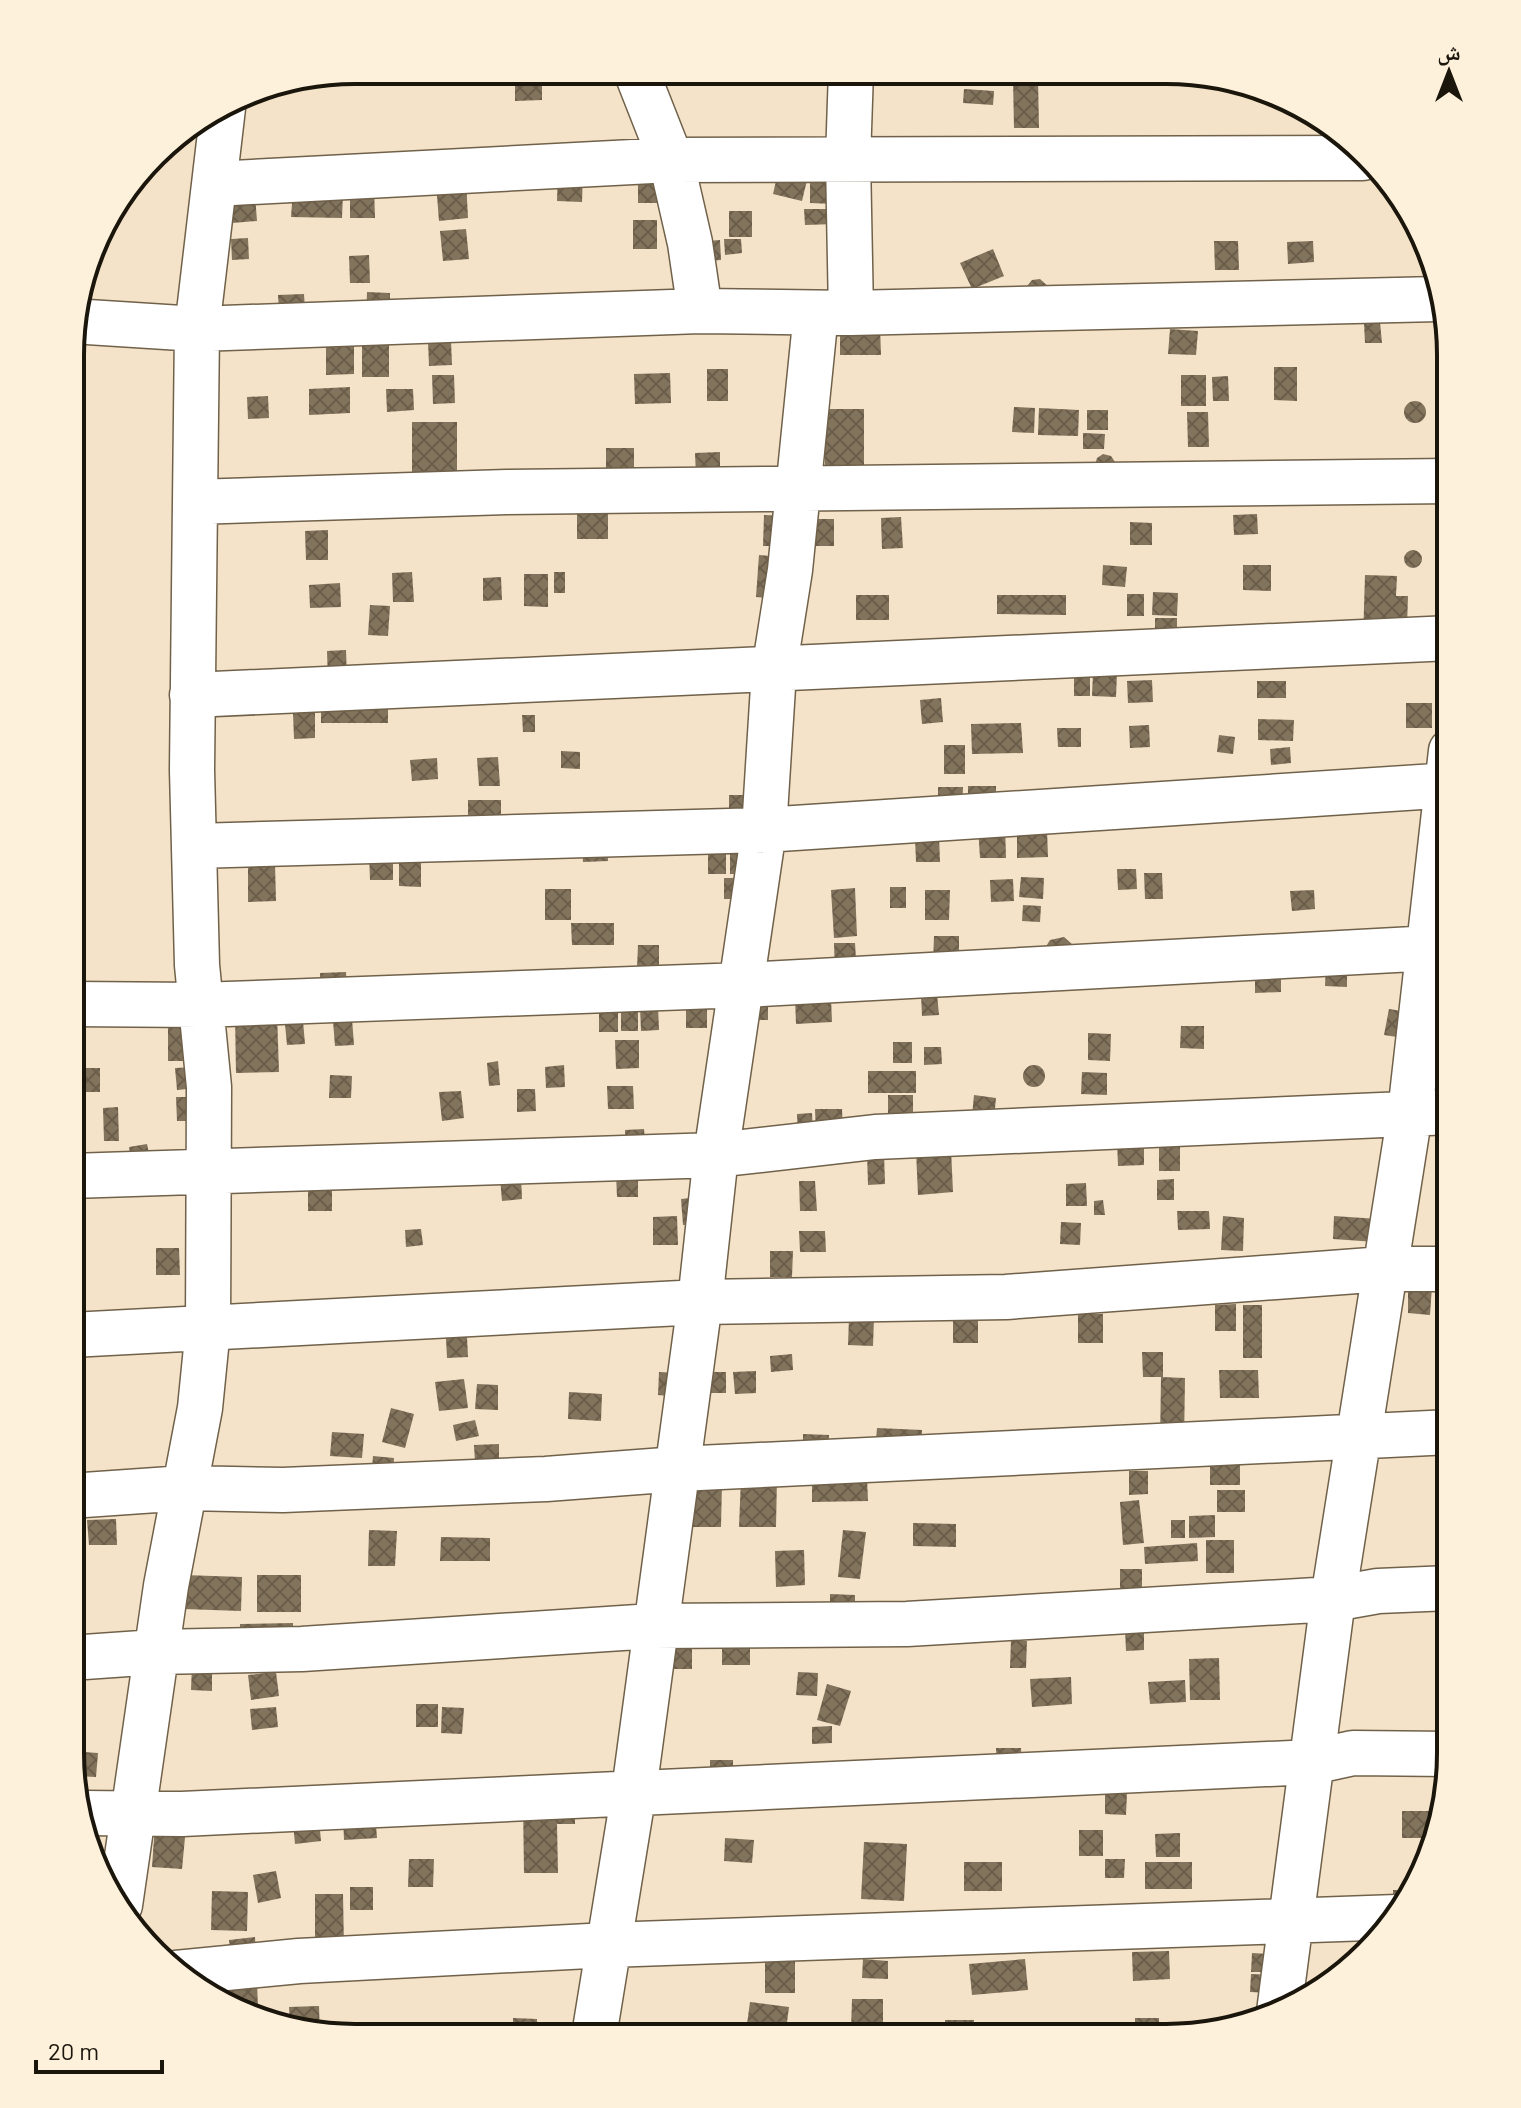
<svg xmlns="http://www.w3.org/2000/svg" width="1521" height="2108" font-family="Barlow,'Noto Naskh Arabic',sans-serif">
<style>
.building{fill:url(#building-cross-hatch)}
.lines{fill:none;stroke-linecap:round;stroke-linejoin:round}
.minor-casing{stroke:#70614a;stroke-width:47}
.minor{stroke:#fff;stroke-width:44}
.rim{fill:none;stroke:#1b160c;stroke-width:4}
</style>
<defs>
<pattern id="building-cross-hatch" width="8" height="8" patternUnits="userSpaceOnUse" patternTransform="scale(2)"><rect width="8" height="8" fill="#82735c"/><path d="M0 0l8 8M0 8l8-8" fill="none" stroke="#6a5d4a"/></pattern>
</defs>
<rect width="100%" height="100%" fill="#f4e3c9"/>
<path class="building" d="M542,78V100L515,101V79Z
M1013,79H1038L1039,128H1014Z
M964,89L994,91L993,105L963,103Z
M779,168L808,176L802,201L773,194Z
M558,170L583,171L582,202L557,201Z
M638,174H663V203H638Z
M810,179L834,180L833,204L810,203Z
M466,180L468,218L439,221L436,183Z
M350,188H374L375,218H350Z
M293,191L343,193L342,218L291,217Z
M255,195L257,221L232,223L230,197Z
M804,209H834L835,224L805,225Z
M729,211H752V237H729Z
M633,220H657V249H633Z
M466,229L469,259L443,261L440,231Z
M248,238L249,259L232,260L231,239Z
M724,239H741L742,253L725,255Z
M720,240L721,260L696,262L695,242Z
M1214,241H1238L1239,270H1215Z
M1313,241L1314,262L1288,264L1287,242Z
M993,249L1004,276L972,289L960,263Z
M369,255L370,283H350L349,256Z
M1040,279L1050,288L1024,290L1032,280Z
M367,292L390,293V319L366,318Z
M304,294L305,310L279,311L278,295Z
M1380,322L1382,343H1365L1364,323Z
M840,327H880L881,355H840Z
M1170,329L1198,331L1196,355L1168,354Z
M354,338V374L326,375V339Z
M362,340H389V377H362Z
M428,341H451L452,365L429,366Z
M1274,367H1297V401L1274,400Z
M707,369H728V401H707Z
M670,373L671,403L635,404L634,374Z
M432,375H454L455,403L433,404Z
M1181,375H1206V406H1181Z
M1228,376L1229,401H1213L1212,377Z
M350,387V413L309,415V389Z
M386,389H413L414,410L387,412Z
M268,396L269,418L248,419L247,397Z
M1404 412a11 11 0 1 1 22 0a11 11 0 1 1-22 0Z
M1014,407L1035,408L1034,433L1012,432Z
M1039,408L1079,410L1078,436L1038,435Z
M825,409H864V467H825Z
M1087,410H1108V430H1087Z
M1187,412H1208L1209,447H1188Z
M412,422H457V472H412Z
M1445,423H1451V443L1445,442Z
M1083,433L1105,434L1104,449H1083Z
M606,448H634V475H606Z
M720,452V476H696L695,453Z
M1103,454L1111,456L1117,465L1094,468L1097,458Z
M577,513H608V539H577Z
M1257,514L1258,534L1234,535L1233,515Z
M764,515L786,516V546H763Z
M901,517L903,548L882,549L881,518Z
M811,519H834V546H811Z
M1130,522L1152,523V545H1130Z
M328,530V560H306L305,531Z
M1436,547H1451V569H1436Z
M1404 559a9 9 0 1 1 18 0a9 9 0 1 1-18 0Z
M759,555L783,557L780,599L756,597Z
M1103,565L1127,567L1125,587L1102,585Z
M1243,565H1271V591L1243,590Z
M412,572L414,602H393L392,573Z
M554,572H565V593H554Z
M524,574H548V607L524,606Z
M1365,575L1397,576L1396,596H1408L1407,627L1363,640Z
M501,577L502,600L483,601V578Z
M340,583L341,607L310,608L309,585Z
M1153,592L1178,593L1177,616L1152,615Z
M1127,594H1144V616H1127Z
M856,595H889V620H856Z
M997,595H1066V615L997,614Z
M370,605L390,606L388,636L368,635Z
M1155,618H1177V648H1155Z
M346,650L347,680L328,681L327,651Z
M1093,672L1117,673L1116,697L1092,696Z
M1074,678H1090V696H1074Z
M1152,680L1153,702L1128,703L1127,681Z
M1257,681H1286V698H1257Z
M321,694H388V723H321Z
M941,698L943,722L922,724L920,700Z
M1406,703H1432V728H1406Z
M315,712V738L294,739L293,713Z
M522,715H535V732H523Z
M1258,719L1294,720L1293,741L1258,740Z
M1021,723L1023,753L972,754L971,724Z
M1149,725L1150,747L1130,748L1129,726Z
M1057,728H1081V747H1058Z
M1219,735L1235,737L1233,754L1217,752Z
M944,745H965V774H944Z
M1290,747L1291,763L1271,765L1270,749Z
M561,751L580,752V769L561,768Z
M498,757L500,786H479L477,758Z
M437,758L438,779L412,781L410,760Z
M968,786H996V805L968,806Z
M938,787H963L962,811H938Z
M729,795H752V821H729Z
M468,800H501V821H468Z
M1005,825L1006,858H980L978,826Z
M1047,830L1048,857L1017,858V832Z
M939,836L940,862H916L915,837Z
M582,844H607L608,861L583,862Z
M730,848H754V874H730Z
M708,852H726V874H708Z
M369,853H393V880H370Z
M399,862H421V887L399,886Z
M275,864L276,901L248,902V865Z
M1117,869H1136L1137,889L1118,890Z
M1144,873H1162L1163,899H1145Z
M1021,877L1044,878L1043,899L1019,897Z
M724,878H752V899H724Z
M1013,879L1014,901L991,902L990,880Z
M890,887H906V908H890Z
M855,888L857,936L834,938L831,890Z
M545,889H571V920H545Z
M925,890H950L949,920H925Z
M1314,890L1315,909L1292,911L1290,891Z
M1023,905L1041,906L1040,922L1022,921Z
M571,923H614V945H572Z
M934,936H959V964H933Z
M1064,937L1074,946L1045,948L1050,940Z
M834,943H855L857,975L835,976Z
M638,945H659V968H637Z
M1326,964H1347V987L1325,986Z
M1281,969V992L1255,993V970Z
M346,972L347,994L321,995L320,973Z
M921,994H937L939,1015L922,1016Z
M795,998H831L832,1022L796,1024Z
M686,1001H707V1028H686Z
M748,1003H768V1020H748Z
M658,1006L659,1030L641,1031L640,1007Z
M621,1008H638V1031H621Z
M1389,1009L1408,1012L1404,1038L1384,1035Z
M599,1010H618V1032H599Z
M277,1013L279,1072L236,1073L235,1015Z
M168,1017H192V1061H168Z
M352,1019L354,1045L335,1046L333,1021Z
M303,1021L305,1044L287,1045L285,1024Z
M1181,1026H1204V1049L1180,1048Z
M1088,1033L1111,1034L1110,1061L1088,1060Z
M615,1040H639V1068L616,1069Z
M893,1042H912V1063H893Z
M924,1047H941L942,1064L924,1065Z
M498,1061L500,1085L489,1086L487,1063Z
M1023 1076a11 11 0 1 1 22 0a11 11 0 1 1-22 0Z
M564,1065L565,1087L546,1088L545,1067Z
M196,1067L198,1088L177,1090L175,1068Z
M76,1068H100V1092H76Z
M868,1071H916V1093H868Z
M1082,1072L1107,1073V1095L1081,1094Z
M330,1075L352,1076L351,1098H329Z
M607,1086H633L634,1109H608Z
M517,1089H535L536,1111L517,1112Z
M461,1091L464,1118L442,1121L439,1092Z
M888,1095H913V1130H888Z
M974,1095L996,1098L994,1118L972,1116Z
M176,1097H196L197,1121H177Z
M118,1107L119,1141H104L103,1108Z
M815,1109H842L843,1134L816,1135Z
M812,1113L813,1135L798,1136L797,1114Z
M644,1129L646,1153H626L625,1130Z
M1144,1140V1165L1118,1166L1117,1141Z
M1159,1141H1180V1171H1159Z
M147,1144L151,1163L132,1167L129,1147Z
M951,1149L953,1192L918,1195L916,1151Z
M867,1153H884L885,1184L868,1185Z
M638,1173V1197H617L616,1174Z
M521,1177L522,1199L502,1201L500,1178Z
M1174,1179V1200H1157V1180Z
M799,1181H815L817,1211H800Z
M1086,1183L1087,1206H1066V1184Z
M308,1187H332V1211H308Z
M702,1197L704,1224L683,1225L681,1199Z
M1103,1200L1105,1215H1094V1201Z
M1177,1211H1209L1210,1229L1178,1230Z
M677,1216L678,1245H653V1217Z
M1223,1216L1244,1218L1243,1251L1221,1250Z
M1334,1216L1378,1219L1376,1242L1333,1239Z
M1061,1222L1081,1223L1080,1245L1060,1244Z
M421,1229L423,1245L406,1247L405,1230Z
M799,1231H825L826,1252H800Z
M156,1248H179L180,1275H156Z
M770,1251H793L792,1277H770Z
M1408,1285L1432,1286L1430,1315L1408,1313Z
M1236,1304V1331H1215V1305Z
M1243,1305H1262V1358H1243Z
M1078,1314H1103V1343H1078Z
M953,1315H978V1343H953Z
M849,1317H874L873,1346L848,1345Z
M467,1337L468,1357L447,1358L446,1338Z
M71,1346H78L80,1376H71Z
M1142,1352H1163V1377H1143Z
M792,1354L793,1370L771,1372L770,1356Z
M1219,1370H1258L1259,1398H1220Z
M756,1371V1393L735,1394L733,1372Z
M659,1372L679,1373L678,1397L658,1395Z
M702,1372H726V1393H701Z
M1161,1377L1185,1378L1184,1444H1160Z
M464,1379L468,1408L439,1411L435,1382Z
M477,1384L498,1385V1410L475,1409Z
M569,1392L602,1394L601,1421L568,1419Z
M391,1408L414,1414L405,1448L382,1442Z
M475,1420L479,1436L456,1441L453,1425Z
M877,1428L922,1430L920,1454L875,1452Z
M332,1432L364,1434L362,1458L330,1456Z
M803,1434L829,1435L828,1453L803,1452Z
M499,1444V1461L475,1462L474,1445Z
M373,1456L394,1458L392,1483L371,1481Z
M1240,1462V1485H1210V1463Z
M1129,1471H1148V1494L1129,1495Z
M741,1478H777L776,1527H739Z
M867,1478L868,1501L812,1502V1479Z
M689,1483H722L721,1527H688Z
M1217,1490H1245V1512H1217Z
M1139,1500L1144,1543L1123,1545L1120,1502Z
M1215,1515V1537L1189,1538V1516Z
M116,1519L117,1545H89L87,1520Z
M70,1520H79V1547H70Z
M1171,1520H1185V1538H1171Z
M913,1523L956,1524V1547L913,1546Z
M369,1530L397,1531L395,1566H368Z
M843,1530L866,1532L860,1579L838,1577Z
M441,1537L490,1538V1561H440Z
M1206,1540H1234V1573H1206Z
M1197,1543L1198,1561L1145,1564L1144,1547Z
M804,1550L805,1585L776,1587L775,1551Z
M1120,1569H1142V1608H1120Z
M184,1575L242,1577L241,1611L184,1609Z
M257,1575H301V1612H257Z
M70,1592L81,1593L79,1620H70Z
M830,1594L855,1595V1619H830Z
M293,1623V1642L240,1643V1624Z
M1125,1629H1144V1650L1126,1651Z
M722,1640H750V1665H722Z
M1011,1640L1027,1641L1026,1668H1010Z
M666,1642H692V1669H666Z
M1219,1658L1220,1700H1190L1189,1659Z
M192,1665H212V1691L191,1690Z
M276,1672L279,1696L251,1700L248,1675Z
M798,1672L818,1673L817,1696L796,1695Z
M1071,1677L1072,1704L1032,1707L1030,1679Z
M1185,1680L1186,1702L1150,1704L1148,1682Z
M827,1684L851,1691L840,1726L817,1720Z
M416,1704H438V1727H416Z
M276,1707L278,1727L252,1730L250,1709Z
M442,1707L464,1708L462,1734L441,1733Z
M832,1726V1743L812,1744V1727Z
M996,1748H1021L1022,1771H997Z
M70,1751L98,1753L96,1777L75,1776Z
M710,1760H733V1784L710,1783Z
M1105,1792L1127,1793L1126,1815L1105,1814Z
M523,1804H575V1824H557L558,1873H524Z
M1402,1811H1436L1428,1838H1402Z
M375,1813L377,1838L344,1840L343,1815Z
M319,1820L321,1841L295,1844L293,1822Z
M155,1824L186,1827L182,1869L152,1867Z
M1079,1830H1103V1856H1079Z
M1180,1833V1857H1156L1155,1834Z
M725,1838L754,1840L752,1863L724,1861Z
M864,1842L907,1844L904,1901L861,1899Z
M409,1859H434L433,1887H408Z
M1105,1859H1125L1124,1878H1105Z
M964,1862H1002V1891H964Z
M1145,1862H1192V1889H1145Z
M276,1871L281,1898L258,1903L253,1875Z
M350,1887H373V1910H350Z
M1393,1890H1410L1403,1912L1393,1914Z
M212,1891L248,1892L247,1931L211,1930Z
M315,1894H343L344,1947L315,1948Z
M255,1937L256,1956L231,1958L229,1940Z
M1169,1951L1170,1979L1133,1981L1132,1952Z
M1252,1953L1269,1954V1972H1251Z
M863,1959L888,1961V1979L862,1978Z
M1025,1959L1028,1990L972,1995L969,1964Z
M765,1961H795V1993H765Z
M1251,1974L1275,1975V1993L1250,1992Z
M257,1981L258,2009L188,1982Z
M852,1999H883V2030H851Z
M750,2002L789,2007L786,2030L747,2024Z
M319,2006L320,2036L290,2024L289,2007Z
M513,2018L537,2019V2036H513Z
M1135,2018H1159V2038H1135Z
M945,2020H974L973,2037H945Z
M784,2033H810V2037H784Z"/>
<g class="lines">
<g class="minor-casing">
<path id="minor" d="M636,71L671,160L690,243L700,311
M214,184L671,160L1363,158
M851,313L848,159L851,71
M72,321L197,329L700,311L851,313L1438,299
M195,502L507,492L1451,481
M192,695L1451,638
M195,846L764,830L1451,785
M71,1004L199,1005L743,985L1451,947
M71,1176L716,1155L875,1137L1451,1112
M71,1335L700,1302L1006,1297L1384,1269H1451
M70,1496L185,1488L283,1490L546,1479L678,1469L1451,1432
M70,1658L156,1652L302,1649L653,1626L907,1624L1333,1599L1378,1591L1450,1588
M84,1813L182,1814L1312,1762L1353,1753L1450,1754
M120,1905L166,1586L200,1408L208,1328L209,1087L197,965L192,770L195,502L197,329L223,108
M176,1973L299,1961L608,1945L1397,1917
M1279,2012L1333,1599L1410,1113L1451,751
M594,2036L634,1791L700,1302L716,1155L764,830L774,671L790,570L816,313"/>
</g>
<use href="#minor" class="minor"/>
</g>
<path d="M0 0H1521V2108H0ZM355 84H1166A271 271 0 0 1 1437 355V1753A271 271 0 0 1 1166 2024H355A271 271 0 0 1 84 1753V355A271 271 0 0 1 355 84Z" fill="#fef1dc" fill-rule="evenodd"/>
<path class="rim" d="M355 84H1166A271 271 0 0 1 1437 355V1753A271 271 0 0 1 1166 2024H355A271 271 0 0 1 84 1753V355A271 271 0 0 1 355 84Z"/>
<g transform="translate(1449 72)" stroke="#fef1dc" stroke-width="6" paint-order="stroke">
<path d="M0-6L14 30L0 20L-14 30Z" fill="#1b160c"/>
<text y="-12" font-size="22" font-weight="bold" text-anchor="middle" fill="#1b160c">ش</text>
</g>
<path d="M36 2060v12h126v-12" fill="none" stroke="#1b160c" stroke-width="4"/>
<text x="48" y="2060" font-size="24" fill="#1b160c" stroke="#fef1dc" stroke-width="6" paint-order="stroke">20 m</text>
</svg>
